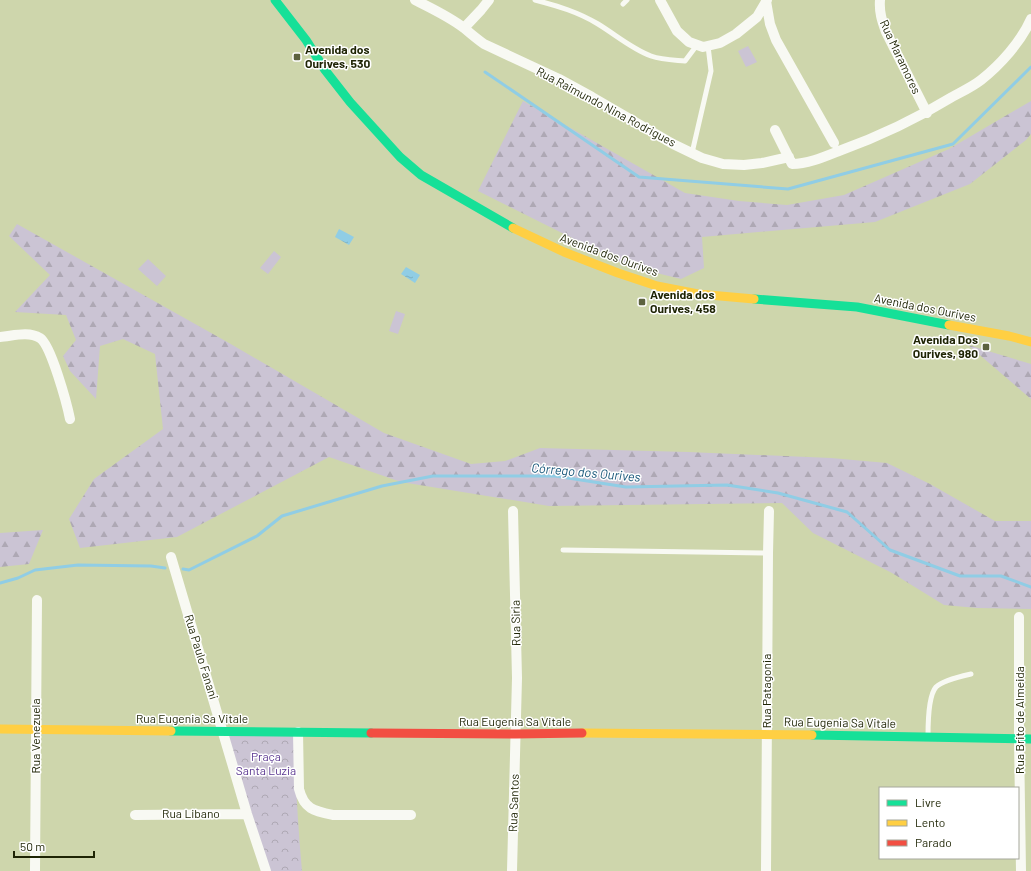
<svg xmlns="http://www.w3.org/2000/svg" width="1031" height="871" font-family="Barlow,sans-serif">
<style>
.grass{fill:#cbc4d4}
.forest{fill:url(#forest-firs)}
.park{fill:url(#park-crowns)}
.water{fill:url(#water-ripples)}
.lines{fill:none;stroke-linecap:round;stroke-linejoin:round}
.stream{stroke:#90cde5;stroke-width:3}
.lane{stroke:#f8f9f3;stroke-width:5}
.street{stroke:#f8f9f3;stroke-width:10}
.fast{stroke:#16e098;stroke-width:9}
.slow{stroke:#ffcf43;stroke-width:9}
.jam{stroke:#f24e42;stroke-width:9}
.poi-dot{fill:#5c623f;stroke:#fff;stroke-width:1.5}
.labels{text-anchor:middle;stroke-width:3;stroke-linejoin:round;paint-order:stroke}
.poi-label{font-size:12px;font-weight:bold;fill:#1e2404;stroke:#fff;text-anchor:start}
.street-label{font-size:12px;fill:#1e2404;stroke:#fff}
.park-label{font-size:12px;fill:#5a3690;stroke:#fff}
.water-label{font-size:13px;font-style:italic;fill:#18577a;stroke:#fff}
</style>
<defs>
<pattern id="forest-firs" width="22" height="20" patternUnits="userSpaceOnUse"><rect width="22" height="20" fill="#cbc4d4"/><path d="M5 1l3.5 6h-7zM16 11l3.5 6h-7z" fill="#aea8b4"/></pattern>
<pattern id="park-crowns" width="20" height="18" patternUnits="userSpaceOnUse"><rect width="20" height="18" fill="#cbc4d4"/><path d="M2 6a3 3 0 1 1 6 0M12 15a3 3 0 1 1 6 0" fill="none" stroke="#aea8b4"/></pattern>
<pattern id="water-ripples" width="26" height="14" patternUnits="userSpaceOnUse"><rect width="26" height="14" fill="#90cde5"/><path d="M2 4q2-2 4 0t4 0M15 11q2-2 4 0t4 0" fill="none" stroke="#7cb0c3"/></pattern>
</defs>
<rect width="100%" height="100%" fill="#ced6ac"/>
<path class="grass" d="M748,46L757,62L746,67L738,51Z
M274,251L281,257L268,274L260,268Z
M148,259L166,276L157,286L138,269Z
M396,311L405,314L398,334L389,331Z"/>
<path class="forest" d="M523,101L685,193L739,201L787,205L844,195L949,149L1031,101V134L1026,140L970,184L875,222L702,237L704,268L681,279L628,266L478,191Z
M17,224L229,343L384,433L471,464L505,461L540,448L688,452L831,458L887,463L930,484L995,521H1031V609L977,608L944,605L892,573L813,533L782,503L549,506L401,482L329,457L177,537L80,548L69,519L94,479L163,429L155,354L123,339L100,346L96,399L70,371L63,356L76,340L66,315L15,312L50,275L9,236Z
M968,345L1031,364V399Z
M43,530L29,564L0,567V533Z"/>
<path class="park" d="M227,735H295C295,781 298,825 302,871H315H269Z"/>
<path class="water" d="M339,229L354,237L349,245L335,237Z
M406,267L420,275L415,283L401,274Z"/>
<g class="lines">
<path class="stream" d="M485,72L639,177L788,189L953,144L1031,67
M183,569L189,570L257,536L282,516L382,486L433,476H555L626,487L727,485L778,493L847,512L890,550L960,576H1001L1031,587
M0,583L18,578L35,570L78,565L151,566L165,568"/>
<path class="lane" d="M535,0C558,6 578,12 598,24C616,35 632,49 651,56C662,60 674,60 685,61L697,45
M623,4L627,0
M692,153L711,71L708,46
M563,550L768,553
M928,736C928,725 928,696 936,687C943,680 962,676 971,674"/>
<path class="street" d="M415,0C431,8 450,17 464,28C471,34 477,39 484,44L559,79L592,97L673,144L702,158L723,164L744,165L762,163L789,157
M660,0L677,31L689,42L703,47L720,43L736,34L757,17L767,0
M880,0C879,12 882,21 886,32L927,113
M766,1L770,24L776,40L834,143
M464,28L481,10L489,0
M775,130L792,164C808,164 824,157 839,151C878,137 916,119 952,97C961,92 972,87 981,80C1000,65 1021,42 1031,19
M0,337C13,336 28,331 40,338C51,345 67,404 70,419
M171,557L247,814L266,871
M1019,617V739L1021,871
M298,732L299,789C304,809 314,811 333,815H411
M135,815L247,814
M35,871L37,600
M512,871L517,678L513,511
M766,871L768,553L769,511"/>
<path class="fast" d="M275,0L306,40L325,70L350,102L400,157L421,175L513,228
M754,299L857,307L949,325
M171,731L371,733
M812,735L1031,739"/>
<path class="slow" d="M513,228L564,252L618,273L657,286L698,294L754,299
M949,325L1009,336L1031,342
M0,729L171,731
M582,733L812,735"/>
<path class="jam" d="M371,733L516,734L582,733"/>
</g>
<g class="poi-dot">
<rect x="293" y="53" width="8" height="8" rx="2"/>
<rect x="638" y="298" width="8" height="8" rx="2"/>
<rect x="982" y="343" width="8" height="8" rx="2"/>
</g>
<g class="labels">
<g class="poi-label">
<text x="305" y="54">Avenida dos<tspan x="305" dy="14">Ourives, 530</tspan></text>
<text x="650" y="299">Avenida dos<tspan x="650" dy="14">Ourives, 458</tspan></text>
<text x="978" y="344" text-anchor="end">Avenida Dos<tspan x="978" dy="14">Ourives, 980</tspan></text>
</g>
<g class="street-label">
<text transform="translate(900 57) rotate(65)" y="4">Rua Maramores</text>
<text transform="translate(606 107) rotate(28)" y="4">Rua Raimundo Nina Rodrigues</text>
<text transform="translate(609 255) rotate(20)" y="4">Avenida dos Ourives</text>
<text transform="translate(925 308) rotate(11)" y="4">Avenida dos Ourives</text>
<text transform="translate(516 623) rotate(-91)" y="4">Rua Siria</text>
<text transform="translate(201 657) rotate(73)" y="4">Rua Paulo Fanani</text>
<text transform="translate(767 691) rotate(-90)" y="4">Rua Patagonia</text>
<text x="192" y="723">Rua Eugenia Sa Vitale</text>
<text transform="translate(1020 720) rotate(-90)" y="4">Rua Brito de Almeida</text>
<text x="515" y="726">Rua Eugenia Sa Vitale</text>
<text transform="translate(840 723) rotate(1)" y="4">Rua Eugenia Sa Vitale</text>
<text transform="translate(36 736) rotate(-90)" y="4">Rua Venezuela</text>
<text transform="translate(514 803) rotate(-88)" y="4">Rua Santos</text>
<text x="191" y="818">Rua Libano</text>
</g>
<g class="park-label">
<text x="266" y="761">Praça<tspan x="266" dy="14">Santa Luzia</tspan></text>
</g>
<g class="water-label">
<text transform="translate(586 472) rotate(5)" y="5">Córrego dos Ourives</text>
</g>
</g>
<rect x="879" y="787" width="140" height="72" fill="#ffffff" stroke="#a5a79b"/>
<rect x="887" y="800" width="20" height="6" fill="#16e098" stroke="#a5a79b"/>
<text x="915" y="807" font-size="12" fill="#1e2404">Livre</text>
<rect x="887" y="820" width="20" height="6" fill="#ffcf43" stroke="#a5a79b"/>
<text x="915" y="827" font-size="12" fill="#1e2404">Lento</text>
<rect x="887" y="840" width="20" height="6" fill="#f24e42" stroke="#a5a79b"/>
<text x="915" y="847" font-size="12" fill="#1e2404">Parado</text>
<path d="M14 851v6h80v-6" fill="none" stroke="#1e2404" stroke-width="2"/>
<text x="20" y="851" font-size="12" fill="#1e2404" stroke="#ffffff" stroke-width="3" paint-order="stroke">50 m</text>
</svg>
